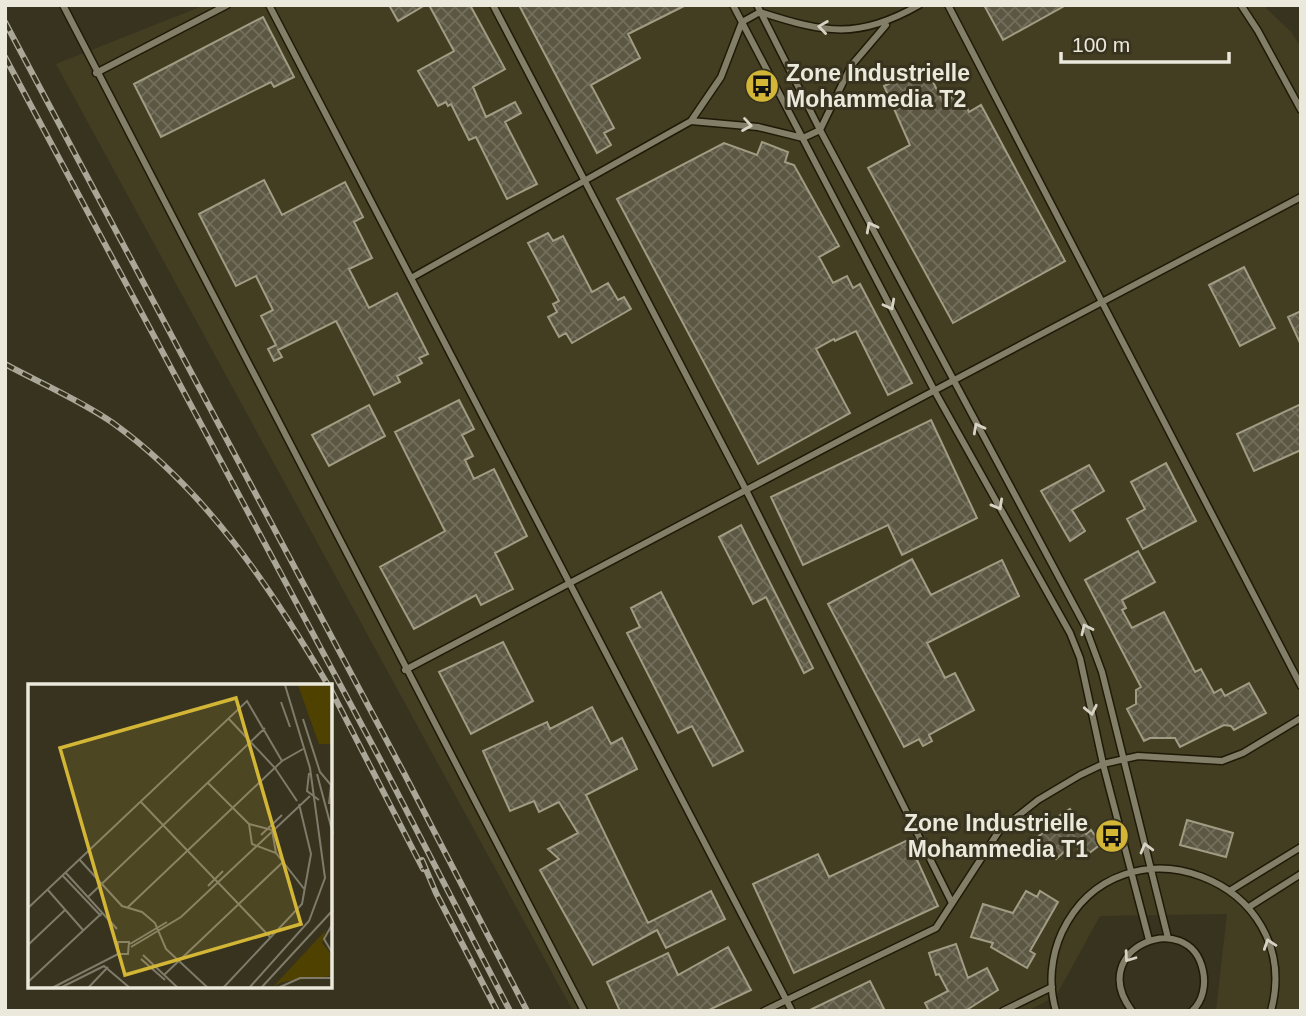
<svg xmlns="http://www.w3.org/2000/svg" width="1306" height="1016" font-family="Arial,sans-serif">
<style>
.built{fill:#433d22}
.building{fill:url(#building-cross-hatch);stroke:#a19c84;stroke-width:2}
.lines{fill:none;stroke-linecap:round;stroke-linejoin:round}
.service-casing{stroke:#1f1a07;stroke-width:9}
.service{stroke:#837e67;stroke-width:6}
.rail-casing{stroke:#aaa798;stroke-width:6}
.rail{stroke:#37331f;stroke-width:3.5;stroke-dasharray:10;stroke-linecap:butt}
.oneway{stroke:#d6d3c5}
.labels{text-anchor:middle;stroke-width:6;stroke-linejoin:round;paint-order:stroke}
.poi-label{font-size:23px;font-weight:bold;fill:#ebe8dc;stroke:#37331f;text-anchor:start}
.inset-road{fill:none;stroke:#7f7b6b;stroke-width:2}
.view{fill:#d3b635;fill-opacity:0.15;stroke:#d3b635;stroke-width:3.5}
.inset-edge{fill:none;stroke:#ebe8dc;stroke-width:3.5}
</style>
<defs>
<pattern id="building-cross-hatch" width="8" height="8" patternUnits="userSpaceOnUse" patternTransform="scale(1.75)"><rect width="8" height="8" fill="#5c5742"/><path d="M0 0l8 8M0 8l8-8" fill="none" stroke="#746f5d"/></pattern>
</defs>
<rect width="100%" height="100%" fill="#37331f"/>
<path class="built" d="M205,5H1263L1292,33L1301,48V1011H1216L1227,914L1100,916L1056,996L1028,1011H573L56,64Z"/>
<path class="building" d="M389,5H425L398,21Z
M429,5H470L505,69L473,87L486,117L515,102L521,113L505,122L537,184L507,199L476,137L469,140L451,104L448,106L446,102L438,106L418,71L454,51Z
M519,5H686L628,34L640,58L591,85L614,128L604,133L611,145L597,153Z
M984,5H1066L1003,40Z
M263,17L294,77L274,87L271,82L161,137L134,84Z
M925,66L943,102L960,93L969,112L981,105L1065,261L953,323L868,168L910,145L884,86Z
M762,142L788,152L785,162L794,165L839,246L819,257L833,283L847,276L853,288L860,284L912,383L888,395L856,331L835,341L834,339L816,349L850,413L758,464L617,199L724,143L757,155Z
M264,180L282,215L345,182L363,217L354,222L372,258L349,269L369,308L397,293L428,354L419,358L422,363L397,376L400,382L374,395L336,321L278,350L282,357L274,361L268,349L276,345L261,316L273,310L256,276L236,286L199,214Z
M548,233L553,241L563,236L592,292L608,283L618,300L624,297L631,309L572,343L566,333L559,337L548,317L557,312L553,304L559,301L528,243Z
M1244,267L1275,328L1240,346L1209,285Z
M1301,311V345L1288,317Z
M459,400L474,429L462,435L473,456L465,460L474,479L494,469L527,536L495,553L513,589L481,605L476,595L414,629L380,567L445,531L395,432Z
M1301,404V450L1254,471L1237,434Z
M369,405L385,436L329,466L312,435Z
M931,420L977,518L902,555L888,525L803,565L771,497Z
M1166,463L1196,521L1143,549L1127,519L1145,509L1131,482Z
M1089,465L1104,491L1072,510L1085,531L1070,541L1041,491Z
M741,525L813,668L804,673L766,597L753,604L719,537Z
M1138,551L1155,582L1122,600L1126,608L1122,610L1132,628L1164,612L1195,672L1201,669L1214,693L1221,689L1225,696L1249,683L1266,713L1234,730L1231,726L1224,725L1180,747L1175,738H1150L1144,741L1127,709L1136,704V690L1141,687L1085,580Z
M912,559L931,595L1002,560L1019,596L927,643L945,678L955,673L974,710L929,735L932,741L923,746L919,739L904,747L828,604Z
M661,592L743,751L713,766L692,726L678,733L627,633L640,627L631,608Z
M503,642L533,701L471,734L439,672Z
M592,707L611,744L622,738L637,769L586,795L648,923L711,891L725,919L666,948L657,930L593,965L540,870L559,859L548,849L578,833L559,802L539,812L534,801L510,811L483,751L547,722L550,729Z
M1070,809L1086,834L1091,830L1101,844L1084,857L1074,843L1056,859L1046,848L1043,851L1033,841L1053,824L1051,821Z
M1187,820L1233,833L1226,857L1180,845Z
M908,840L938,906L794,973L753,884L818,854L829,877Z
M1026,891L1037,897L1040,891L1058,902L1030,951L1035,954L1027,968L991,947L993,943L971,937L983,904L1013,913Z
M956,944L968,978L987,968L998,990L965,1011H929L925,1003L948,991L939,974L936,975L929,953Z
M728,947L751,990L707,1011H620L607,982L668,953L678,975Z
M870,981L885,1011H808Z"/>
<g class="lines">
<g class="service-casing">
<path id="service" d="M63,5L584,1011
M269,5L792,1011
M493,5L746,490L952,903
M733,5L934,390L1070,633L1080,658L1103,764L1149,940
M757,5L820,130L1085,626L1102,672L1168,938
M948,5L1301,686
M1241,5L1258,31L1301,110
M96,73L227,5
M691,121L758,127L803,138L820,130L851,66L886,25
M411,278L691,121L721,77L742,22L760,12C825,33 858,40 919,5
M405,670L1301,197
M1231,890L1301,847
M1249,907L1301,874
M764,1011L936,928L999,831L1038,800L1080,775L1103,764L1138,756L1222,761L1243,753L1301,718
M1003,1011L1052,987
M1056,1011C1048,985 1051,956 1062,932C1121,810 1306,880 1271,1011
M1132,1011C1084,948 1190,906 1203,971C1206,985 1203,1001 1192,1011"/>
</g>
<use href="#service" class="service"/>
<g class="rail-casing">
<path id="rail" d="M5,22L405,775L527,1011
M5,57L382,763L510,1011
M5,364C40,383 80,400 113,423C206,490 271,588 328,685
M331,690L423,869
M422,860L436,893L497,1011"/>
</g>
<use href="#rail" class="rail"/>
</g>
<defs><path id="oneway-chevron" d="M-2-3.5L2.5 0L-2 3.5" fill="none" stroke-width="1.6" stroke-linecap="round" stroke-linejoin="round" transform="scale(1.75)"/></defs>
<g class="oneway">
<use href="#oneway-chevron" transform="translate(823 27) rotate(-172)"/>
<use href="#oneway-chevron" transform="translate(747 125) rotate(9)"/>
<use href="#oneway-chevron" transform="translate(871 227) rotate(-118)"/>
<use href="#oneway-chevron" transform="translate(890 305) rotate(62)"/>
<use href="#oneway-chevron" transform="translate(978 428) rotate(-118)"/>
<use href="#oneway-chevron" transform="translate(998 505) rotate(61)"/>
<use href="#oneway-chevron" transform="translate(1086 629) rotate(-115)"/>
<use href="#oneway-chevron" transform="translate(1091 710) rotate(78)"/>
<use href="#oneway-chevron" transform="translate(1146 848) rotate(-105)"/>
<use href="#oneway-chevron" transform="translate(1269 944) rotate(-109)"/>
<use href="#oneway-chevron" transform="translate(1129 957) rotate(126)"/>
</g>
<defs>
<g id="bus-disc" transform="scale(1.75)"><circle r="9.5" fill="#d3b635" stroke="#37331f"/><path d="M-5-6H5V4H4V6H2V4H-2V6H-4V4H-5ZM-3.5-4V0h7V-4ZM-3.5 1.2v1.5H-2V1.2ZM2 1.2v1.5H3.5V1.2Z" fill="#111"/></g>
</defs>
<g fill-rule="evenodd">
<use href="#bus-disc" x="762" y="86"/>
<use href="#bus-disc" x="1112" y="836"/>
</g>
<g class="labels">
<g class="poi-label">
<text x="786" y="81">Zone Industrielle<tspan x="786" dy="26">Mohammedia T2</tspan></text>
<text x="1088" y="831" text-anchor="end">Zone Industrielle<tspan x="1088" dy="26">Mohammedia T1</tspan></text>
</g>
</g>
<g transform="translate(28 684)">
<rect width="304" height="304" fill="#37331f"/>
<path d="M270,1H304V60H291ZM298,246L294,259L304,271V292L254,298L244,304Z" fill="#4f4200"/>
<path class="inset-road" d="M253,18L262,43M200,34L247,84L269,117M275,35L292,88L303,101L301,120M281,89L279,107L291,116M289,90L305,150M180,99L221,140L244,146L248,169M112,117L243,254M221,140L224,160L248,169L277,206M233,151L254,131M51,175L94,222L114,228L127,239L138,265L180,304M37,188L89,245M34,191L73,232M180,202L195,187M19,205L55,246M60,213L237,44M0,224L219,17L254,77M99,224L254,77L275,65M305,239L296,255L305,270M102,260L139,238M0,261L37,226M103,263L153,233L282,112M115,271L150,304M113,275L137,296M136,291L256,177M0,298L74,229M24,304L90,270H100L101,258H90V270M32,304L76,282L102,304M60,304L80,283M195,304L274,220L283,170L271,120M221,304L281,237L297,194L282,84L257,1M233,304L305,226M250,304L272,294H305"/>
<path class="view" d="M208,14L273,240L97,291L32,64Z"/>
<rect width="304" height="304" class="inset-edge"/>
</g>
<rect width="1306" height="1016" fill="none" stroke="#ebe8dc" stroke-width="14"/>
<path d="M1061 52v10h168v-10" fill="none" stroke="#ebe8dc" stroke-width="3.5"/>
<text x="1072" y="52" font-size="21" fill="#ebe8dc" stroke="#37331f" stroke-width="5" paint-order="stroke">100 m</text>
</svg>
